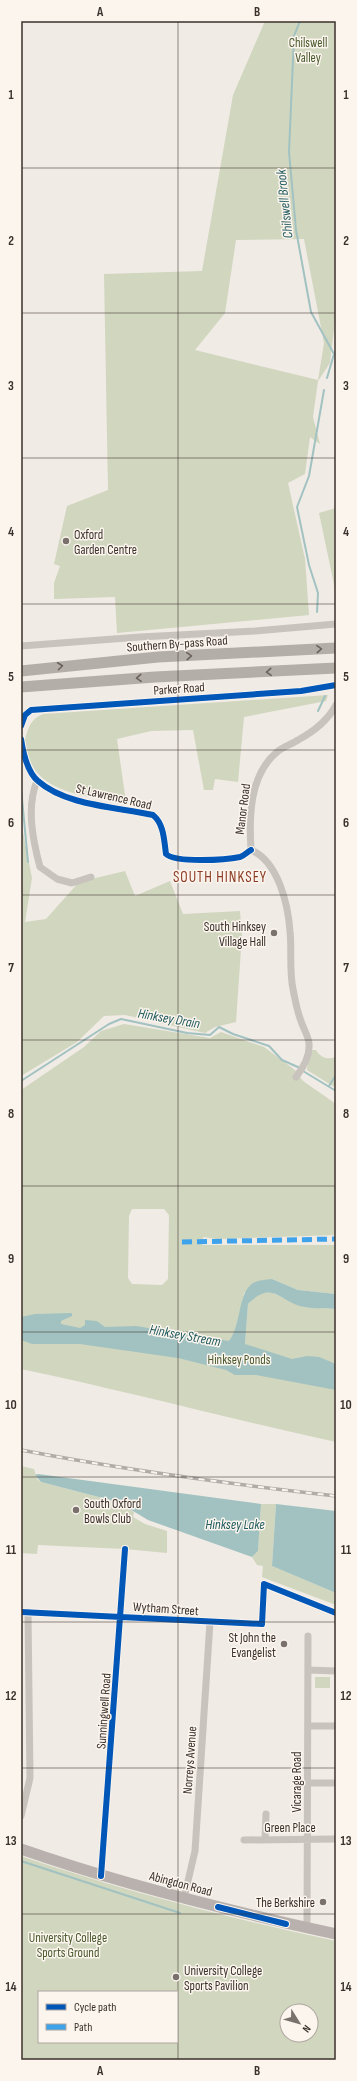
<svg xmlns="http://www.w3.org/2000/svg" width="357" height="2081" font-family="'Sofia Sans Condensed',sans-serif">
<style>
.green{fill:#d1d6bf;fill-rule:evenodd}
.water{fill:#a1c2c1}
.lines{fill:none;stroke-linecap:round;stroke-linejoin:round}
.stream{stroke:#a1c2c1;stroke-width:2}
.minor{stroke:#c9c3be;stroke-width:7}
.primary{stroke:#b8b1ad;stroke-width:11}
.trunk{stroke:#b4aea8;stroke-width:11}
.rail-casing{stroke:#b1aca8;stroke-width:3.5}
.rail{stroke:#fbf5ee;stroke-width:2;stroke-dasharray:6;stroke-linecap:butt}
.quiet{stroke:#3fa3eb;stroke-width:5;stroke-dasharray:10 5;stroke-linecap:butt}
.cycleway-casing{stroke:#fbf5ee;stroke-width:8}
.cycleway{stroke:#0057b8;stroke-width:6}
.oneway{stroke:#6b625d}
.grid{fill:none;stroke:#3b302b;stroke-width:1;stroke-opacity:0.55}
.poi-dot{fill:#7a716c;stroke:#fbf5ee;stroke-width:1.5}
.labels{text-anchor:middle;stroke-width:3;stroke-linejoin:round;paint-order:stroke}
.park-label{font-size:13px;fill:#4a5a2e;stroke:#fbf5ee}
.poi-label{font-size:13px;fill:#3b302b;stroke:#fbf5ee;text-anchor:start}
.street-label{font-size:13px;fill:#3b302b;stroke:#fbf5ee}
.water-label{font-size:14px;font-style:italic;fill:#1f5a5e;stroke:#fbf5ee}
.quarter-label{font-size:15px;letter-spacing:1px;fill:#8c3b22;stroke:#fbf5ee}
.neatline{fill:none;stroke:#3b302b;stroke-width:1.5}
.grid-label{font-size:13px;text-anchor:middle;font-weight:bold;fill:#3b302b}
</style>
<rect width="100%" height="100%" fill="#f0ebe5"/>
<path class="green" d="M265,21H336V312L330,363L318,381L313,417L320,444L310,437L305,474L288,483L305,559L309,615L117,633L115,597L54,599V583L60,566L54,564L67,506L108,490L104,274L202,271L233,95ZM304,239L324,343L318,380L195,350L225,313L236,240Z
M336,508V594L319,513Z
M328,695L326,701L244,717L238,782L215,779L213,790H204L193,730L151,731L117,739L126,802C93,798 38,794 28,755C27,750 25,744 25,740C28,727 31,719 43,714Z
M21,822L32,878L25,922L46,919L79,882L125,871L135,896L170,881L183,914L240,911L242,935L236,1022L215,1027L205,1033L125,1015L104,1016L77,1042L21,1076Z
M124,1024L210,1038L221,1032L264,1047L295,1070L303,1081L336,1104V1235L216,1239L203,1237L202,1245H336V1294L298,1290L272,1279L244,1293L236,1331L230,1341L245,1344L248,1304L259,1293L271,1292L303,1307L336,1309V1442C231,1419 126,1391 21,1369V1090L84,1047L101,1031ZM132,1209H164L169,1215L168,1279L162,1285L132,1284L128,1278L129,1216Z
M309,1050H316C321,1058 327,1060 336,1057V1088L307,1070Z
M21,1466L34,1469L37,1479L41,1482L118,1502L134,1512L133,1517L145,1524L167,1531V1553L125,1549L38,1545L37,1554L21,1553Z
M261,1504H276L272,1566L336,1593V1605L262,1577L263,1566L257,1565L252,1557L258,1551Z
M315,1677H330V1688H315Z
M21,1856C124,1891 229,1918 336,1941V2060H21ZM39,1992H177V2042H39ZM287,2011H311V2035H287Z"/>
<path class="water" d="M272,1279L298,1290L336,1294V1309C326,1308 314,1309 304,1307C279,1302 273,1279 248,1304L245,1344L292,1359L307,1356L319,1357L336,1364V1390L256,1375H235L226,1370L178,1358L80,1344H32L21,1340V1317L35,1314L72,1313V1316L61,1321V1324L80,1328L85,1325V1320L97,1321L105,1327L136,1326L229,1341C242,1324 237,1294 253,1283C258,1280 266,1280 272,1279Z
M38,1474L261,1504L258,1551L252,1557L148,1520L118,1502L41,1482L35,1475Z
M276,1504L336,1511V1593L272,1566Z"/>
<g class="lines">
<path class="stream" d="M300,21L294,36L289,152L296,230L311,312L334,354L327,378
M317,612L318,593L309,565L297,507L309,476L324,390
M318,711L325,696
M21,788L28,862
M303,1071L336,1091
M21,1081L109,1024L121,1019L187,1033L210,1035L219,1027L233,1034L269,1046L282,1060L300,1068
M329,1086L336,1075
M21,1861L180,1913"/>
<path class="minor" d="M21,646L140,637L255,631L336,624
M21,726L25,715L31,710L301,691L336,685
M21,739C23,752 27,772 38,781C66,806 118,807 153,815C164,824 164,840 166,854C175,863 226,860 240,857C244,856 247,852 251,850
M37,781C26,807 33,841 40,867L57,879L72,883L91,877
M251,850C278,861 288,904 290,931C292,950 289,970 293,989C295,999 297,1011 301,1021C303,1028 309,1037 309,1044C310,1055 303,1068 296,1077
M251,850C249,818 249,775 277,752C283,747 292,744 298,740C313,732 328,720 336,705
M21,1612L262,1624
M308,1670L336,1671
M308,1726H336
M307,1783H336
M21,1816L30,1778L28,1612
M265,1839L266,1814
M244,1840L336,1839
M101,1876L125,1549
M184,1898L195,1851L210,1622
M307,1928L308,1636"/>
<path class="primary" d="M21,1849C124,1885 229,1911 336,1934"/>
<path class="trunk" d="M21,671L158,657L336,648
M21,687L155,677L336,668"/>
<g class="rail-casing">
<path id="rail" d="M21,1450C125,1470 230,1484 336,1496"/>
</g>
<use href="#rail" class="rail"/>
<path class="quiet" d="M182,1242L336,1239"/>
<g class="cycleway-casing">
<path id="cycleway" d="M21,726L25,715L31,710L301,691L336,685
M21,739C23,752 27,772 38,781C66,806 118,807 153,815C164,824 164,840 166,854C175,863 226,860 240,857C244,856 247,852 251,850
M21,1612L262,1624L264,1584L336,1613
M101,1876L125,1549
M218,1907L286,1924"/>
</g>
<use href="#cycleway" class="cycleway"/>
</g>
<defs><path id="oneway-chevron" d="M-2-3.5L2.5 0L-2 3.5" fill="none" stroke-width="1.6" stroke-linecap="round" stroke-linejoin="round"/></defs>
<g class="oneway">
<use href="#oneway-chevron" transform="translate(319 649) rotate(-3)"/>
<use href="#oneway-chevron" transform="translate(189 656) rotate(-3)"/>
<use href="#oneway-chevron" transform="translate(60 666) rotate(-7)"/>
<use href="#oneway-chevron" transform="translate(269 672) rotate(177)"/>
<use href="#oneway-chevron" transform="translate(139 678) rotate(177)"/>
</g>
<path class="grid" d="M178,21V2060M21,168H336M21,313H336M21,458H336M21,604H336M21,750H336M21,895H336M21,1040H336M21,1186H336M21,1332H336M21,1477H336M21,1622H336M21,1768H336M21,1914H336"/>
<g class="poi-dot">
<circle cx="66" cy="541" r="4"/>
<circle cx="274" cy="933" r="4"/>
<circle cx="76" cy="1510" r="4"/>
<circle cx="284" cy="1644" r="4"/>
<circle cx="323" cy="1902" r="4"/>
<circle cx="176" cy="1977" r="4"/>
</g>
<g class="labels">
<g class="park-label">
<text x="308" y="47">Chilswell<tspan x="308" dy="15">Valley</tspan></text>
<text x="239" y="1364">Hinksey Ponds</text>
<text x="68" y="1942">University College<tspan x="68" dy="15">Sports Ground</tspan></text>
</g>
<g class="poi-label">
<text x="74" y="539">Oxford<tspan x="74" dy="15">Garden Centre</tspan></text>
<text x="266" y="931" text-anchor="end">South Hinksey<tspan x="266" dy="15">Village Hall</tspan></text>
<text x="84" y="1508">South Oxford<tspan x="84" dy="15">Bowls Club</tspan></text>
<text x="276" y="1642" text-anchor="end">St John the<tspan x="276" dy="15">Evangelist</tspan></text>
<text x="315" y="1907" text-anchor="end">The Berkshire</text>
<text x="184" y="1975">University College<tspan x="184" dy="15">Sports Pavilion</tspan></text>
</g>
<g class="street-label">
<text transform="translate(177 643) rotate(-4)" y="5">Southern By-pass Road</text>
<text transform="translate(179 688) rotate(-4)" y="5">Parker Road</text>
<text transform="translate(114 796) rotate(13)" y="5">St Lawrence Road</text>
<text transform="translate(242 809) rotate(-83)" y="5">Manor Road</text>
<text transform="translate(166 1608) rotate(4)" y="5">Wytham Street</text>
<text transform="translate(103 1711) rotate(-86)" y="5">Sunningwell Road</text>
<text transform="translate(189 1760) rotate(-86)" y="5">Norreys Avenue</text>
<text transform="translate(296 1782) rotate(-90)" y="5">Vicarage Road</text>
<text x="290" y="1832">Green Place</text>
<text transform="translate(181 1883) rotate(15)" y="5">Abingdon Road</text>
</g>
<g class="water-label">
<text transform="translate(284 204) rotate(-96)" y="5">Chilswell Brook</text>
<text transform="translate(169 1018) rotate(10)" y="5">Hinksey Drain</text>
<text transform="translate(185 1335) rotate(10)" y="5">Hinksey Stream</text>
<text x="235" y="1529">Hinksey Lake</text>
</g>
<g class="quarter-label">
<text x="220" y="882">SOUTH HINKSEY</text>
</g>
</g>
<rect width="357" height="2081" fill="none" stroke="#fbf5ee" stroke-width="44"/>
<rect x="38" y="1991" width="140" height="52" fill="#fbf5ee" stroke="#aea6a0"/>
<rect x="46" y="2004" width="20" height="6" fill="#0057b8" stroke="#aea6a0"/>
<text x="74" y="2011" font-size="12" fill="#3b302b">Cycle path</text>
<rect x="46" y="2024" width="20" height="6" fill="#3fa3eb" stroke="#aea6a0"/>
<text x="74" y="2031" font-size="12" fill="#3b302b">Path</text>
<g transform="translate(299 2023) rotate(127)"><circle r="19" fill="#fbf5ee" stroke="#aea6a0"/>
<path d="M0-3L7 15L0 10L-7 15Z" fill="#7a716c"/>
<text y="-6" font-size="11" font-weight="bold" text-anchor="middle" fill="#3b302b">N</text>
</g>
<rect x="22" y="22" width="313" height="2037" class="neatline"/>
<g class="grid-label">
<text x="100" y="16">A</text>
<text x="257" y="16">B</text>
<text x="11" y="99">1</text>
<text x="346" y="99">1</text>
<text x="11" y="245">2</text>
<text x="346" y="245">2</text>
<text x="11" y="390">3</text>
<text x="346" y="390">3</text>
<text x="11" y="536">4</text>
<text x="346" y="536">4</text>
<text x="11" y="681">5</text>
<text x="346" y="681">5</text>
<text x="11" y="827">6</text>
<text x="346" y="827">6</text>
<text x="11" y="972">7</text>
<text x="346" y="972">7</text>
<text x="11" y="1118">8</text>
<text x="346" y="1118">8</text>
<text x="11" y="1263">9</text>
<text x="346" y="1263">9</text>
<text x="11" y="1409">10</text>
<text x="346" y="1409">10</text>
<text x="11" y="1554">11</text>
<text x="346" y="1554">11</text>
<text x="11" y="1700">12</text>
<text x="346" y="1700">12</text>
<text x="11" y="1845">13</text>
<text x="346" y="1845">13</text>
<text x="11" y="1991">14</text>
<text x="346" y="1991">14</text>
<text x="100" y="2075">A</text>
<text x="257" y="2075">B</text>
</g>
</svg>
